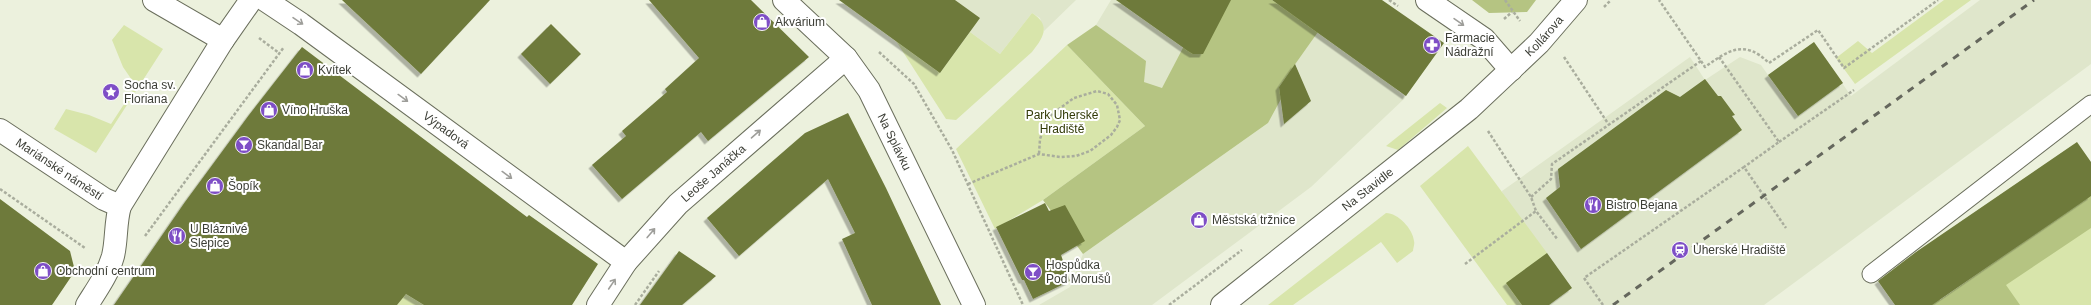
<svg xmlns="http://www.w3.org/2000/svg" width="2091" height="305" font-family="Arial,sans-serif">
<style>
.built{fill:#dfe6cb}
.green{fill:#d8e5ab}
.forest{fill:#b5c482}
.building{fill:#6e7a3b;filter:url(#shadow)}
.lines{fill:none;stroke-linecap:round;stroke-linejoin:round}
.service-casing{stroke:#6a6e5c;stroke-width:19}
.pedestrian-casing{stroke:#6a6e5c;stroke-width:24}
.minor-casing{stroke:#6a6e5c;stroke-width:24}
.path{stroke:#a9ad9d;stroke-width:2.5;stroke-dasharray:3 2;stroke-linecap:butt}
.service{stroke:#fff;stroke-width:17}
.pedestrian{stroke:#fff;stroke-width:22}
.minor{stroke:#fff;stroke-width:22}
.rail{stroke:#65675d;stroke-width:3;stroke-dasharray:7 7;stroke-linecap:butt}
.oneway{stroke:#9e9e9a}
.labels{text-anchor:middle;stroke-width:4;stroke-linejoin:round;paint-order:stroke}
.poi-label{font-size:12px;fill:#3c3e36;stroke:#fff;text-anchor:start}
.street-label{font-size:12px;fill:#3c3e36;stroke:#fff}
.park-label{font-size:12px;fill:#323a07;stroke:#fff}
</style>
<defs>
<filter id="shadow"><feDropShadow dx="-3.5" dy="3.5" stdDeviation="0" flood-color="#0004"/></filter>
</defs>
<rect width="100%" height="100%" fill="#ecf1dd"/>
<path class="built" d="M955,0H1076L1044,31L1040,18L1032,13L1000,54L970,32L979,18Z
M1111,0H1231L1180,98L1144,82L1096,25Z
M1980,0H2091V64L1764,305H1522L1502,191L1690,57L1705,80L1740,57L1761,65L1768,75L1814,42L1851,96Z
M1320,29L1363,56L1405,98L1311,187L1152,305H1039L1070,287L1083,254L1268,123L1279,87Z"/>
<path class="green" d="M1944,0H1971L1855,84L1836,58L1858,41L1872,53Z
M1032,13C1051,25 1044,37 1032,52L956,120L946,119L896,41L940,73L970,32L1000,54Z
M124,25L163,49L96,153L54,129L66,109L89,115L111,124L136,86L123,67L112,40Z
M1067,45L1145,126L1043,200L995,229L956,149Z
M1440,103L1447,108L1398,150L1386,146Z
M1468,146L1547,253L1523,305H1507L1420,186Z
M2091,195V305H1897L1940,300Z
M1386,213C1398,213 1413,229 1414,241C1415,244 1413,248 1413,251L1397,263L1381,242L1293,305H1268Z
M406,294L424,305H397Z"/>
<path class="forest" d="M1208,0H1272L1318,32L1279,87L1281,99L1268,123L1083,254L1043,200L1145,126L1067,45L1096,25L1146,61L1144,82L1162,88Z
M1472,0H1536L1527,12L1489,13Z
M2091,195V228L2006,285L2020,305H1897L1929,284L1940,300Z"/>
<path class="building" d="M342,0H490L421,74Z
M649,0H751L809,57L708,141L701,132L622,199L592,165L626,136L622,131L667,92L665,89L699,58Z
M839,0H955L980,18L940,73Z
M1116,0H1231L1203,54H1193L1188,51Z
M1272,0H1382L1444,43L1406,96Z
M551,24L581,54L550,84L521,54Z
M1814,42L1843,83L1798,116L1768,75Z
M302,47L527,217L529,215L598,264L572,305H424L406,294L397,305H114L185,202L249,115Z
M1295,64L1311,101L1284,124L1279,87Z
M1705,79L1718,96H1721L1735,115L1732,116L1742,130L1581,249L1546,198L1560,187L1558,169L1666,90L1680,97Z
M848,113L886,188L941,305H872L842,239L855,233L828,179L739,256L707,218L805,133Z
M2077,142L2091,162V196L1932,305H1895L1878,281L1916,252Z
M0,199L70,251L75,271L52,305H0Z
M1045,203L1049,211L1065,205L1085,241L1061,255L1070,281L1033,299L1024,280H1022L996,227Z
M679,251L716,276L682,305H640Z
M1547,253L1572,288L1549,305H1522L1506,283Z"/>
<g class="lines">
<g class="service-casing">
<path id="service" d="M1871,274L2091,104"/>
</g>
<g class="pedestrian-casing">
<g id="pedestrian">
<path d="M154,0L223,40"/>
<path id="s1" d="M0,130L104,199L120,206"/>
</g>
</g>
<g class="minor-casing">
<g id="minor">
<path id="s2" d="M265,0L301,24L626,262"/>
<path id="s3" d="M784,0L846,58L869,90L974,305"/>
<path d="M1427,0L1484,39L1511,70"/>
<path d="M87,305C97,289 108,274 113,256C117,240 115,223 120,206L223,40L251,0"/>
<path id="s4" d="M598,305L626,262L678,204L846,58"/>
<path id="s5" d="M1222,305L1469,109L1539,43L1576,0"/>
</g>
</g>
<path class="path" d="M1389,0L1398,6
M1505,0L1520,21
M1604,7L1611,0
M1504,19L1512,12
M259,38L279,53
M879,52L914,84L952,150L1023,305
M1564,57L1609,125
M1719,57L1779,142L1744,167
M1701,61L1705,67C1729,50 1744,39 1769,63L1818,30L1844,68L1938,0
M1488,131L1531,197L1536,211L1558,240
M1779,142L1854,90
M968,184L1039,154L1060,157L1076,156L1090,151L1111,135L1117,127L1120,120L1117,105L1108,94L1097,91L1074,98L1052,114L1046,122L1040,139L1039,154
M0,189L85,248
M1531,197L1551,179L1552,164L1701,61L1659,0
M145,236L284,47
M1465,264L1536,211
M635,305L659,271
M1169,305L1242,250
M1603,305L1584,278L1744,167L1786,228"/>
<use href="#service" class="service"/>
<use href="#pedestrian" class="pedestrian"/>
<use href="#minor" class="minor"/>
<path class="rail" d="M1613,305L2034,0"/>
</g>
<defs><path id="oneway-shaft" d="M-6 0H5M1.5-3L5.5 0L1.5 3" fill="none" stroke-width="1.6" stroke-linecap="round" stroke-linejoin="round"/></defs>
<g class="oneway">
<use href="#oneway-shaft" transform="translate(298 21) rotate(34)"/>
<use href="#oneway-shaft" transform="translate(1459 22) rotate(35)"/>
<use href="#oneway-shaft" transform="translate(403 98) rotate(36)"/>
<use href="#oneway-shaft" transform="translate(756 134) rotate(-41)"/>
<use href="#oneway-shaft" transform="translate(507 175) rotate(36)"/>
<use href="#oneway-shaft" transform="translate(651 233) rotate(-50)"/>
<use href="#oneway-shaft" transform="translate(612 284) rotate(-56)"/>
</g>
<defs>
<g id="shop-disc" transform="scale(0.9)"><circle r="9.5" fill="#7e4ec6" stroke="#fff"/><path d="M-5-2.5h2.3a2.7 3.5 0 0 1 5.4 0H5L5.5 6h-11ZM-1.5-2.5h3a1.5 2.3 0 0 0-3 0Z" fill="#fff"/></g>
<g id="pharmacy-disc" transform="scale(0.9)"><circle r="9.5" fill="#7e4ec6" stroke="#fff"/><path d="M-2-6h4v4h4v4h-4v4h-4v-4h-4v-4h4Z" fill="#fff"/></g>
<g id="sight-disc" transform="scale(0.9)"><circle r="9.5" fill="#7e4ec6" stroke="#fff"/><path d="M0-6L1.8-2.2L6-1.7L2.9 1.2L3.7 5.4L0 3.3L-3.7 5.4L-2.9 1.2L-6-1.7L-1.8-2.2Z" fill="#fff"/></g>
<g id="bar-disc" transform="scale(0.9)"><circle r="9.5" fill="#7e4ec6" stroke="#fff"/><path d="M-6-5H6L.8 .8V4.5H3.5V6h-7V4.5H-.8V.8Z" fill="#fff"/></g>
<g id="restaurant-disc" transform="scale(0.9)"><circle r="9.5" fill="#7e4ec6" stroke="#fff"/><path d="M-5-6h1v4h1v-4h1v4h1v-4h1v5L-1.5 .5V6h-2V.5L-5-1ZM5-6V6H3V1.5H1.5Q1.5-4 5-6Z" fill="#fff"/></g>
<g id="station-disc" transform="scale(0.9)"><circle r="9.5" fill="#7e4ec6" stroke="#fff"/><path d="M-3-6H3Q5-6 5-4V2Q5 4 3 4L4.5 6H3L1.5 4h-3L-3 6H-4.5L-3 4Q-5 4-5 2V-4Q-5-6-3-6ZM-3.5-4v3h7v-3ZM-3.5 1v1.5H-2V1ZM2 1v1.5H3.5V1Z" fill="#fff"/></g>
</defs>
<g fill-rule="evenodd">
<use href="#shop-disc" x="762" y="22"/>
<use href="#pharmacy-disc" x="1432" y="45"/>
<use href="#shop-disc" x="305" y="70"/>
<use href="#sight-disc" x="111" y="92"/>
<use href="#shop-disc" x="269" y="110"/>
<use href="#bar-disc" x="244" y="145"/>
<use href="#shop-disc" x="215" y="186"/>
<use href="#restaurant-disc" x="1593" y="205"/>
<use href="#shop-disc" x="1199" y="220"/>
<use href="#restaurant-disc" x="177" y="236"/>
<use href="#station-disc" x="1680" y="250"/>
<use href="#shop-disc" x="43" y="271"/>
<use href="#bar-disc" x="1033" y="272"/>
</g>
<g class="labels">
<g class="poi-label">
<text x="775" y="26">Akvárium</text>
<text x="1445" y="42">Farmacie<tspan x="1445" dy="14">Nádražní</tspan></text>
<text x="318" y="74">Kvítek</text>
<text x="124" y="89">Socha sv.<tspan x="124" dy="14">Floriana</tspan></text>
<text x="282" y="114">Víno Hruška</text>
<text x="257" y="149">Skandal Bar</text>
<text x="228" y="190">Šopík</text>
<text x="1606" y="209">Bistro Bejana</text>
<text x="1212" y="224">Městská tržnice</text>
<text x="190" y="233">U Bláznivé<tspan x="190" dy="14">Slepice</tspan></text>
<text x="1693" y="254">Uherské Hradiště</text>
<text x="1046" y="269">Hospůdka<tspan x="1046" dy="14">Pod Morušů</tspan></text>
<text x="56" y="275">Obchodní centrum</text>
</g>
<g class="street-label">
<text dy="4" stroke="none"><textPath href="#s5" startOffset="420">Kollárova</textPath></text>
<text dy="4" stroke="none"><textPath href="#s2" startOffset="223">Výpadová</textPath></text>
<text dy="4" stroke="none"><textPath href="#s3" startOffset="182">Na Splávku</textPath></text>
<text dy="4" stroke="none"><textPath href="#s1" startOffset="71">Mariánské náměstí</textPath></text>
<text dy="4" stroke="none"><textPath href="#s4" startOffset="176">Leoše Janáčka</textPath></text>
<text dy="4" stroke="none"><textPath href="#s5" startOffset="186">Na Stavidle</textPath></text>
</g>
<g class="park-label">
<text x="1062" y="119">Park Uherské<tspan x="1062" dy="14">Hradiště</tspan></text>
</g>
</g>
</svg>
